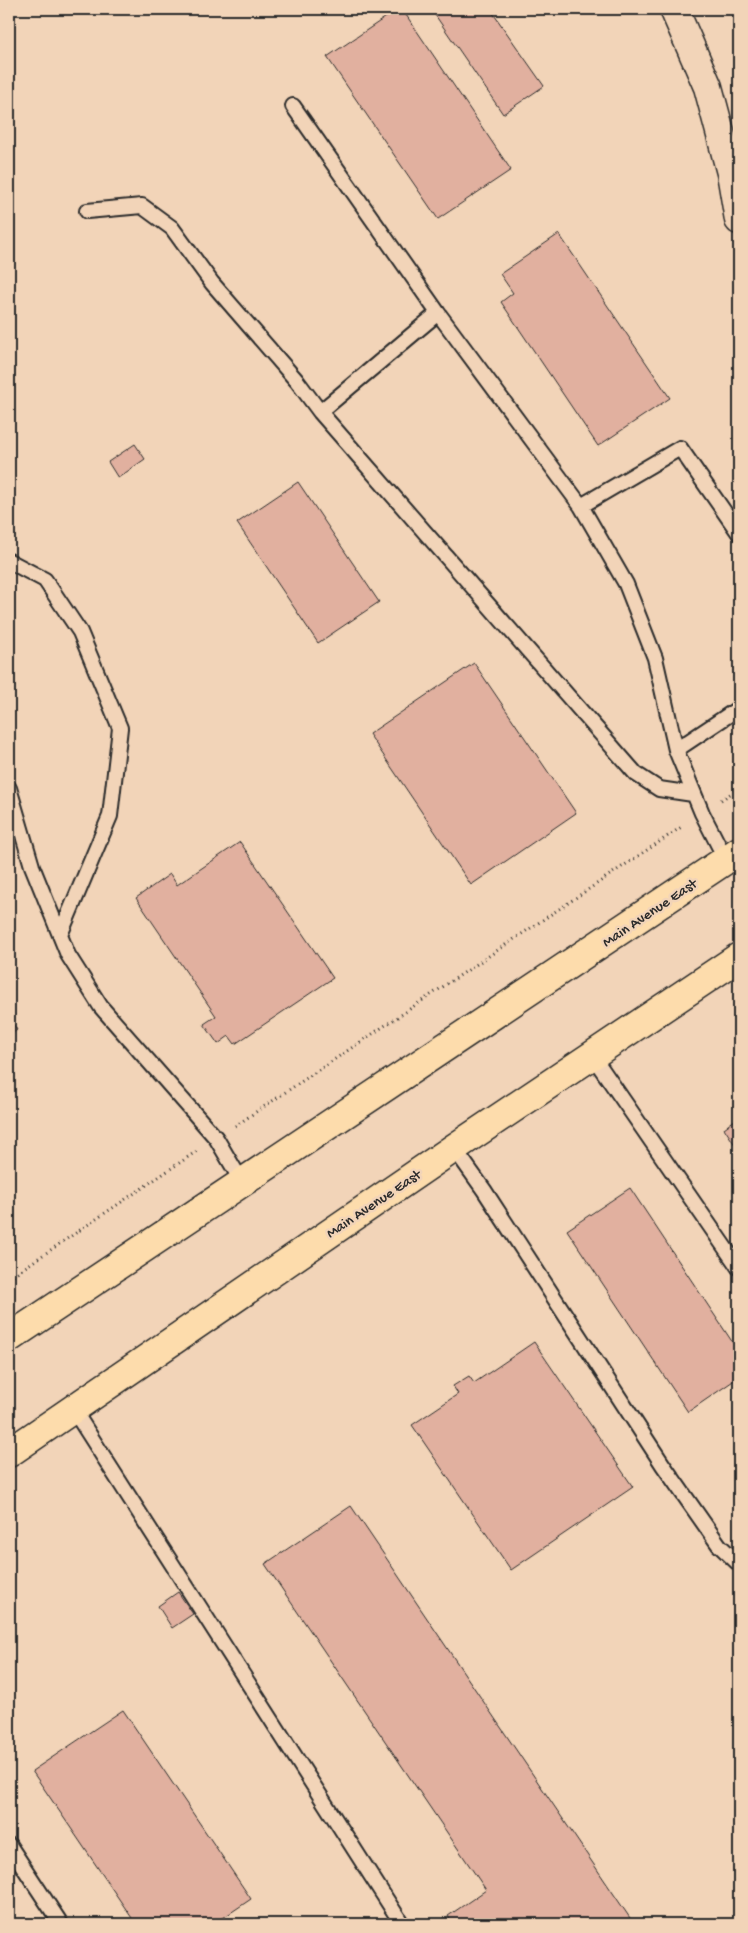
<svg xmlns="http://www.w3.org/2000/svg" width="748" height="1933" font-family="'Gochi Hand',sans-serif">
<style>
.building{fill:#e1b09f;stroke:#2b2b2b}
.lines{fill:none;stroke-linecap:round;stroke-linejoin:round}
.service-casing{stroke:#2b2b2b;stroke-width:18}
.tertiary-casing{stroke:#2b2b2b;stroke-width:31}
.primary-casing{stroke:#2b2b2b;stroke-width:31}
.path{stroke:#2b2b2b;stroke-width:3;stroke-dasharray:1 4;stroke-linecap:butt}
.service{stroke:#f2d4b8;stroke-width:14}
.tertiary{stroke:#f2d4b8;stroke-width:28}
.primary{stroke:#fddcac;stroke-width:28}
.labels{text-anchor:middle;stroke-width:5;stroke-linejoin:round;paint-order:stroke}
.street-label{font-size:15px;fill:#2b2b2b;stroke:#f2d4b8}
</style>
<rect width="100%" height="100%" fill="#f2d4b8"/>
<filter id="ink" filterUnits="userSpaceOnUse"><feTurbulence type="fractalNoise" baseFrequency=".02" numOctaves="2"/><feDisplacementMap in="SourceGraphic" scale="10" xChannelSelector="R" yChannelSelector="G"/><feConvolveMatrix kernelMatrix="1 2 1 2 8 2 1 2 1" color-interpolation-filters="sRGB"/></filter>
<g filter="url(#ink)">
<path class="building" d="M398,9H402L511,170L438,219L327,57Z
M431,9H490L544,86L503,114Z
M559,234L670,398L598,446L501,302L513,293L500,274Z
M135,444L145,459L118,478L108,462Z
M298,482L379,602L318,643L237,523Z
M474,663L576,813L471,885L369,734Z
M240,842L333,978L235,1044L229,1036L218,1044L204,1024L216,1016L136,898L170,874L177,885Z
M9,1017L17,1030L9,1036Z
M739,1117V1151L724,1128Z
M630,1188L739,1352V1377L688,1412L567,1230Z
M534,1342L633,1487L511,1570L412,1425L458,1394L453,1386L469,1376L474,1383Z
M351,1506L634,1924H453L448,1916L486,1890L265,1564Z
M178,1592L193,1614L172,1628L158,1606Z
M123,1710L251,1899L214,1924H136L32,1771Z"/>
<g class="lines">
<g class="service-casing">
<path id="service" d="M293,106L438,313L581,506L626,584L655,658L676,750L702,813L726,860
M87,211L142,206L172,228L212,283L297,381L320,412
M438,313L320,412L636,774L659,789L693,794
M581,506L680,448L739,533
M9,561L45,580L80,632L120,728L110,816L60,935
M676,750L739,708
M9,788L32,866L68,955L101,1007L216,1138L242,1182
M592,1055L739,1268
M454,1148L484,1190L663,1465L719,1545L739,1564
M73,1409L402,1924
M9,1845L61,1924"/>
</g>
<g class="tertiary-casing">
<path id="tertiary" d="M674,9L708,87L731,173L739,220"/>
</g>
<g class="primary-casing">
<path id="primary" d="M9,1338L739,851
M9,1453L454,1148L739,957"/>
</g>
<path class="path" d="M721,800L739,788
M235,1126L683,826
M9,1278L197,1151"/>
<use href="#service" class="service"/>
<use href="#tertiary" class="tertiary"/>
<use href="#primary" class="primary"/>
</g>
</g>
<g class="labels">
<g class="street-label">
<text transform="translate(649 912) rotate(-34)" y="5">Main Avenue East</text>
<text transform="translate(373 1203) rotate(-34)" y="5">Main Avenue East</text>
</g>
</g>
<rect width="748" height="1933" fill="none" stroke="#f2d4b8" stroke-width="30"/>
<rect x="15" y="15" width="718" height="1903" fill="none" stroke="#2b2b2b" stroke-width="2" filter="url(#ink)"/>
</svg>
